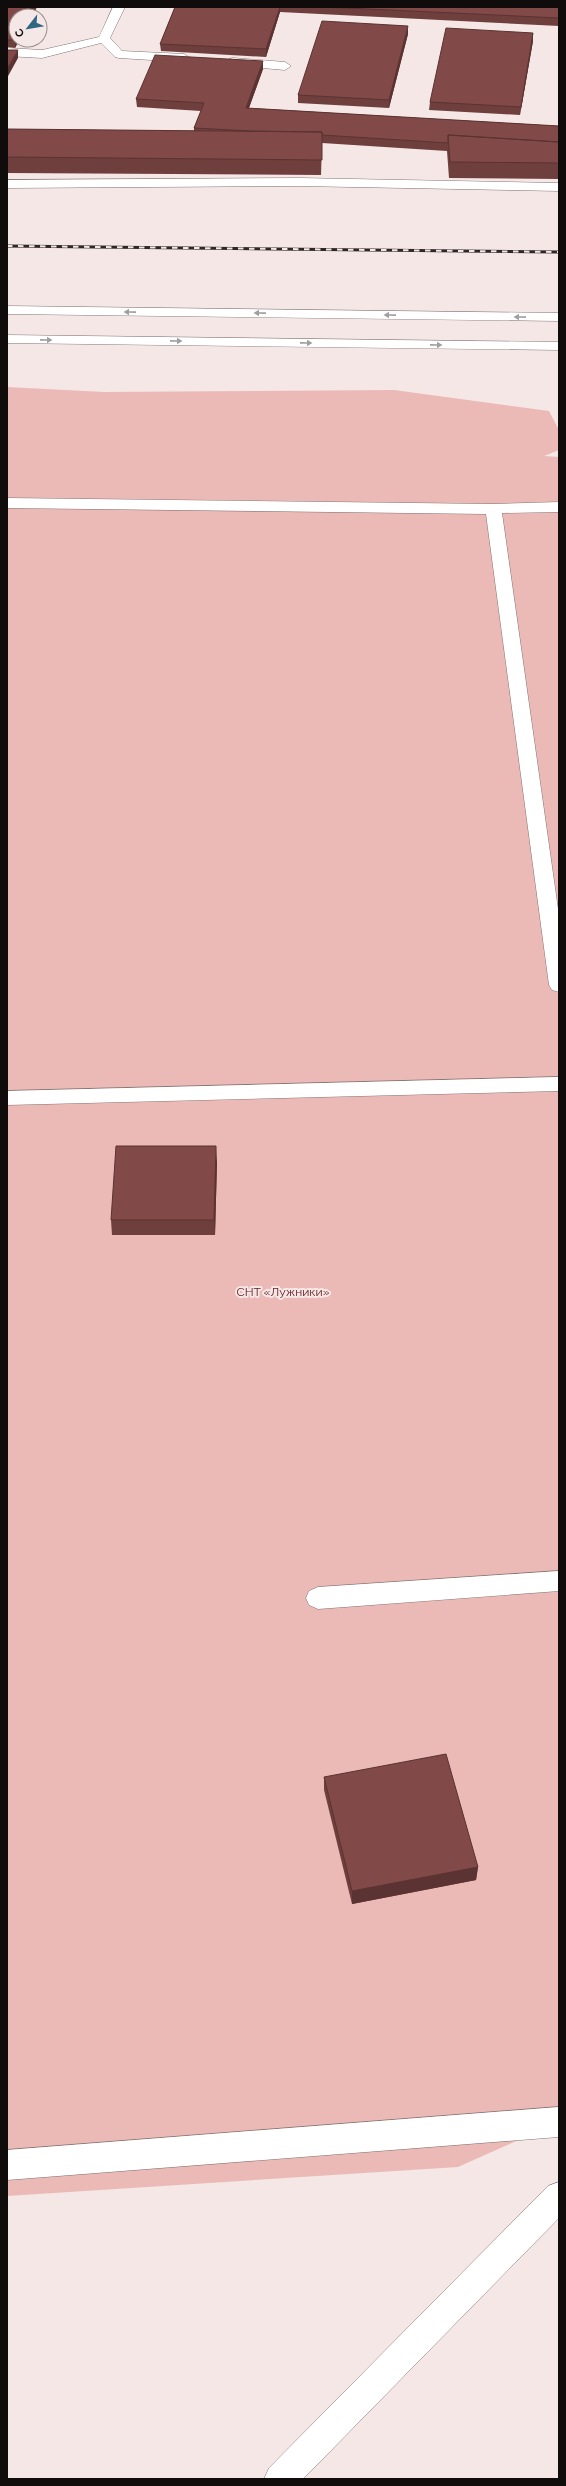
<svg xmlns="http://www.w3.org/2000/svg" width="566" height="2486" font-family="Raleway,sans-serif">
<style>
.green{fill:#ebb9b6}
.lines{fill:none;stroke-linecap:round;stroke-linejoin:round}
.minor-casing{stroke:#807473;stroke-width:1}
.major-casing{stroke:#807473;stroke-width:1}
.minor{fill:#fff;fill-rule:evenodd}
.major{fill:#fff;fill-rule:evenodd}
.rail-casing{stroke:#2d2727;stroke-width:3}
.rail{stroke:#f4e7e6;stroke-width:2;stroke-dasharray:5.5;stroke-linecap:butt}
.wall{fill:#6f3f3d}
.shaded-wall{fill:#5a3332}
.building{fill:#814947;stroke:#5a3332}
.oneway{fill:#a09e9e}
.labels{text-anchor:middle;stroke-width:4;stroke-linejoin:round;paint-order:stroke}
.park-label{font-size:12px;fill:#62171b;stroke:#f4e7e6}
</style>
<rect width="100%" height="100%" fill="#f4e7e6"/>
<path class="green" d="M7,387L104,392L394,390L549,411L559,430V450L544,456L559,457V2122L458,2167L7,2196Z"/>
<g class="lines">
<g class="minor-casing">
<path id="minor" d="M113,7H125L110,38L122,51L184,54L190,58L184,62L119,58L115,57L101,43L42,58L7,56V48L42,50L99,37Z
M233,58L285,62L291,66L285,70L229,65L227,62L229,59Z
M299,178L559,183V191L299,186L7,188V180Z
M7,498L493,504L559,502V512L502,513L559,916V992L552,990L549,985L486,514L7,508Z
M559,1077V1091L7,1105V1091Z
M559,1571V1591L318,1609L309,1605L306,1598L309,1591L318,1587Z
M559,2107V2137L7,2180V2150Z
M559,2182V2218L303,2479H264L269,2468L548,2186Z"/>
</g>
<g class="major-casing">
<path id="major" d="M7,306L559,313V321L7,314Z
M7,335L559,342V350L7,343Z"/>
</g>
<use href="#minor" class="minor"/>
<use href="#major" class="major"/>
<g class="rail-casing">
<path id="rail" d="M7,246L559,252"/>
</g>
<use href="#rail" class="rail"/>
</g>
<path class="wall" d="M7,7H37L15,48L7,47Z
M175,7H559V26L280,12L266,57L161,51L160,44Z
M533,33V41L520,115L429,110L430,102Z
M408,34L389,108L298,103V95Z
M263,69L249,108L559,126V179L449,178L447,151L322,143L321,175L7,173V129L194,131V128L201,111L137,107L136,99Z
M217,1162L215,1235H112L111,1220Z
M324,1777L478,1867L476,1880L352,1904L324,1790Z"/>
<path class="shaded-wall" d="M32,7H37L32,16H28Z
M280,7V12L266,57V49Z
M408,26V34L389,108V100Z
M533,33V41L520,115L521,107Z
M16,38V40H19L15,48V40Z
M18,50V58L7,78V69Z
M263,61V69L246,116V108Z
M216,1146L217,1162L215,1235L214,1220Z
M478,1867L476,1880L352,1904V1891Z"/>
<path class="building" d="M7,7H32L28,16H16V38L15,40H7Z
M175,7H280L266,49L160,44Z
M325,7H559V18Z
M322,21L408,26L389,100L298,95Z
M446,28L533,33L521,107L430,102Z
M7,50H18L7,69Z
M155,55L263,61L246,108L559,126V142L448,135V143L322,135V132L251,131L194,128L204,103L136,99Z
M7,129L322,132V160L7,157Z
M448,135L559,142V163L450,162Z
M116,1146H216L214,1220H111Z
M446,1754L478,1867L352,1891L324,1777Z"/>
<defs><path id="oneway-solid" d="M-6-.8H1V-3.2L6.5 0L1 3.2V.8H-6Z"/></defs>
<g class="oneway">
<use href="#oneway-solid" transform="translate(130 312) rotate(-179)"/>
<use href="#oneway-solid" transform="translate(260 313) rotate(-179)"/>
<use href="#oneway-solid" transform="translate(390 315) rotate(-179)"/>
<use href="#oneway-solid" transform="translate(520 317) rotate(-179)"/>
<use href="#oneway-solid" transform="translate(46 340) rotate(1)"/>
<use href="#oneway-solid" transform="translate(176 341) rotate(1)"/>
<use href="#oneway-solid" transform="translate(306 343) rotate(1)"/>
<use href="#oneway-solid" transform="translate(436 345) rotate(1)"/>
</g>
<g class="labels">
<g class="park-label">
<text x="283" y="1296">СНТ «Лужники»</text>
</g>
</g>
<rect width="566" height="2486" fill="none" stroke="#110c0c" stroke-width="16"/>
<g transform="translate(28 28) rotate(239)"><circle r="19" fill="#f4e7e6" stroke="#998f8f"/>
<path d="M0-3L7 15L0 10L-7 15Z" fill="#2f6681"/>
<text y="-6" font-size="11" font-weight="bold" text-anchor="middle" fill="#110c0c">С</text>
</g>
</svg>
